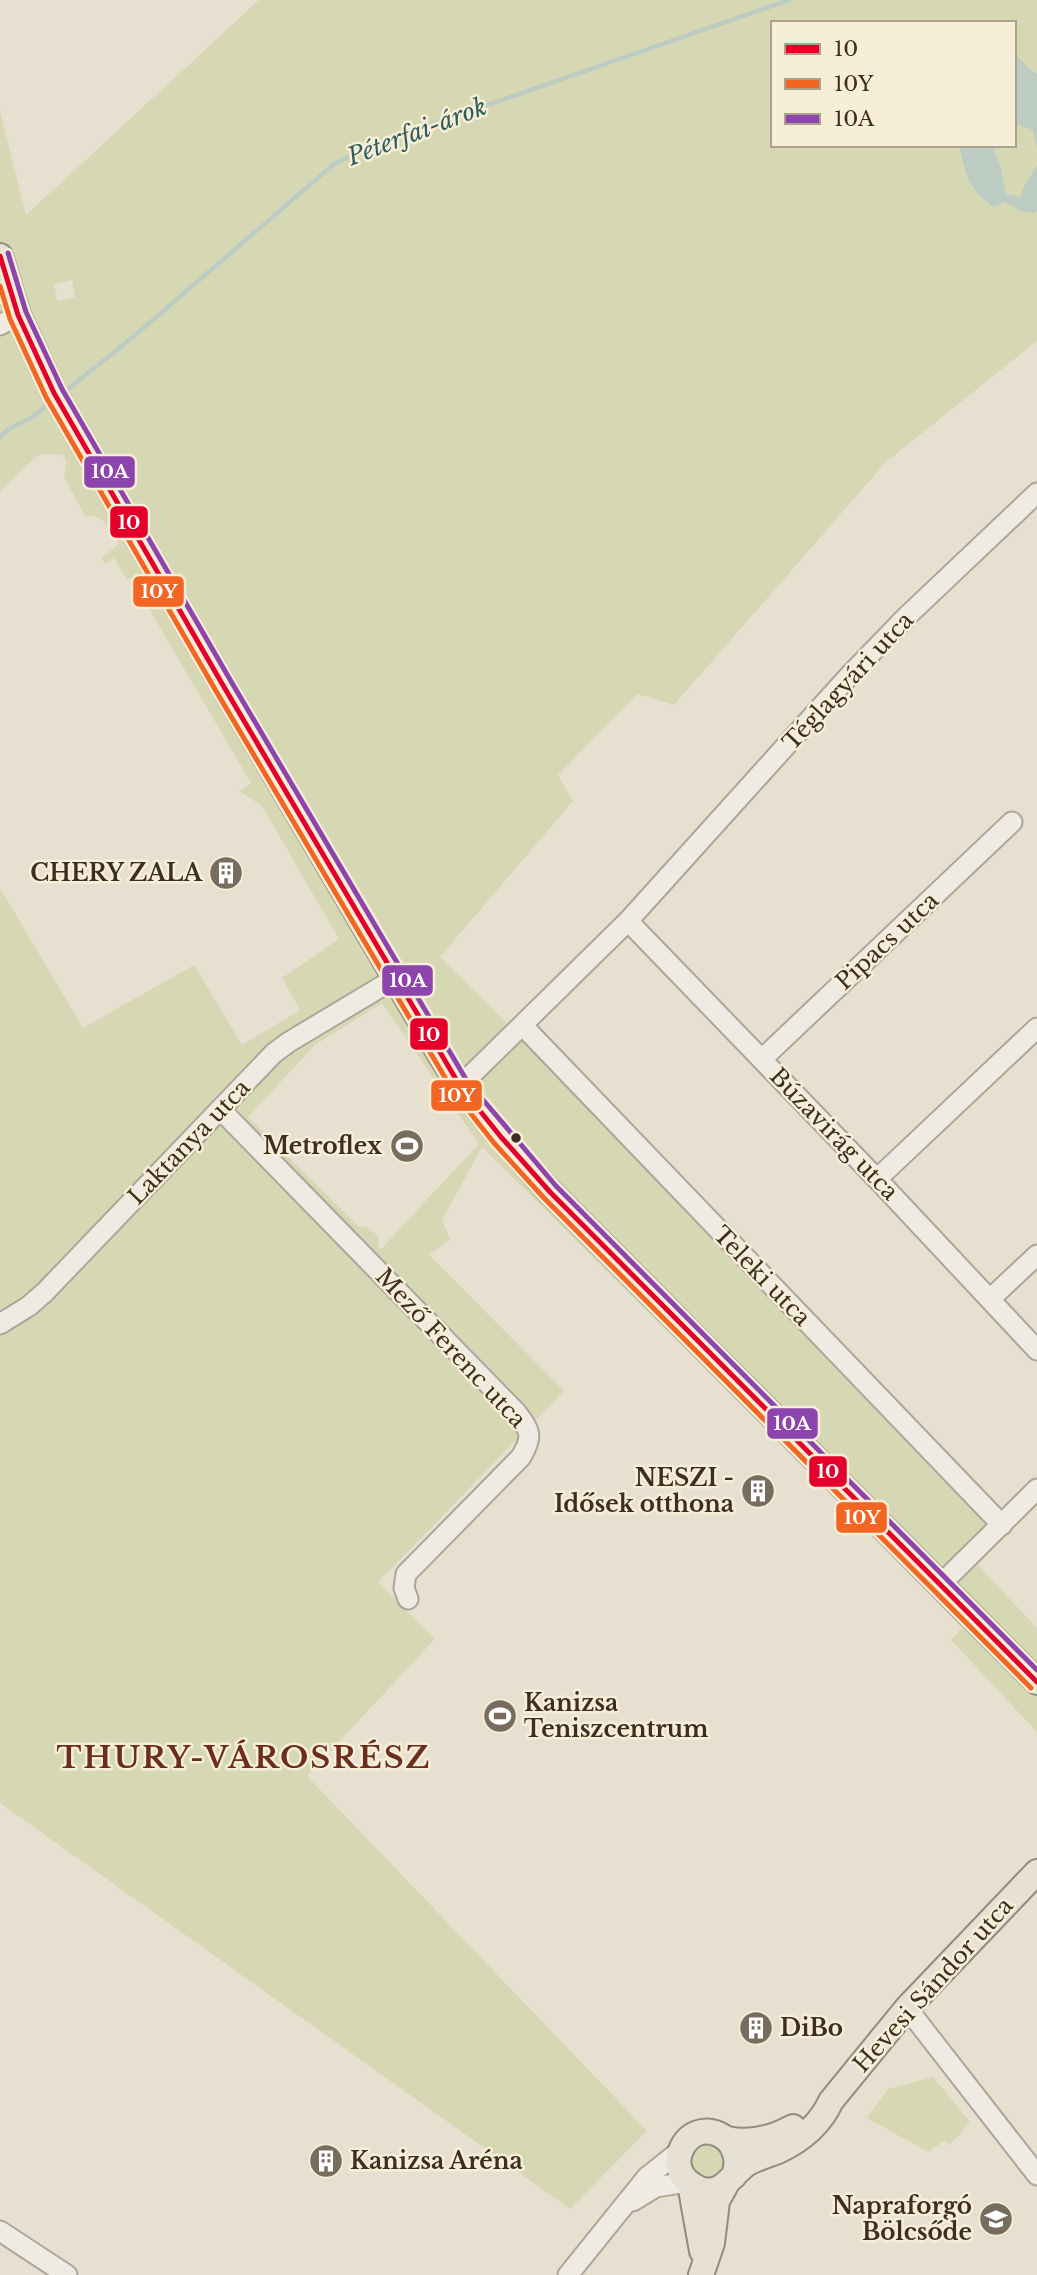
<svg xmlns="http://www.w3.org/2000/svg" width="1037" height="2275" font-family="'Libre Baskerville',serif">
<style>
.green{fill:#d6d7b3;fill-rule:evenodd}
.water{fill:#bcccc2}
.lines{fill:none;stroke-linecap:round;stroke-linejoin:round}
.stream{stroke:#bcccc2;stroke-width:4.5}
.minor-casing{stroke:#ada599;stroke-width:23}
.major-casing{stroke:#928b80;stroke-width:28}
.minor{stroke:#efebe3;stroke-width:19}
.major{stroke:#e6e1d4;stroke-width:24}
.bus-1-casing{stroke:#f7eed8;stroke-width:10}
.bus-2-casing{stroke:#f7eed8;stroke-width:10}
.bus-3-casing{stroke:#f7eed8;stroke-width:10}
.bus-1{stroke:#e4002b;stroke-width:5}
.bus-2{stroke:#f26522;stroke-width:5}
.bus-3{stroke:#8e44ad;stroke-width:5}
.bus-dot{fill:#3d2e20;stroke:#f7eed8;stroke-width:2.5}
.labels{text-anchor:middle;stroke-width:5;stroke-linejoin:round;paint-order:stroke}
.street-label{font-size:23px;fill:#3d2e20;stroke:#f7eed8}
.poi-label{font-size:23px;font-weight:bold;fill:#3d2e20;stroke:#f7eed8;text-anchor:end}
.water-label{font-size:24px;font-style:italic;fill:#2f5d5a;stroke:#f7eed8}
.district-label{font-size:30px;font-weight:bold;letter-spacing:2px;fill:#6b2e1e;stroke:#f7eed8}
.line-badge{stroke:#f7eed8;stroke-width:2.5}
.badge-label{font-size:19px;text-anchor:middle;font-weight:bold;fill:#fff}
</style>
<rect width="100%" height="100%" fill="#e7e0d1"/>
<path class="green" d="M259,0H1037V341L886,462L674,705L638,694L558,775L573,801L440,957L1014,1527L978,1565L1037,1628V1732L951,1640L962,1628L854,1517L482,1147L442,1220L450,1239L429,1255L564,1391L378,1582L435,1639L307,1776L647,2131L570,2209L0,1803V888L83,1028L194,965L242,1045L300,1010L282,978L339,939L262,806L239,791L251,783L131,578L127,580L114,558L105,564L101,558L119,544C112,531 103,513 85,516L64,477L66,461L63,455L42,454L37,456L0,491V111L26,215ZM773,23H1014V145H773ZM72,280L75,297L57,301L54,284ZM382,1003L479,1144L379,1251L378,1236L366,1226L359,1227L248,1117L315,1045Z
M933,2077L970,2122L950,2145L944,2141L928,2152L867,2118L888,2089Z
M689 2161a18 18 0 1 1 36 0a18 18 0 1 1-36 0Z"/>
<path class="water" d="M1014,52L1027,67L1037,74V147L1033,130L1018,125L1014,127Z
M959,145H1001L993,151L1000,164L1006,194L1020,197L1026,182L1037,166V211L1035,213L1021,211L1005,202L994,207C968,189 966,175 959,145Z"/>
<g class="lines">
<path class="stream" d="M63,393L133,337L334,164L378,143L789,0
M0,437L9,429L31,418L51,402"/>
<g class="minor-casing">
<path id="minor" d="M0,325L18,315
M628,921L877,1179L1037,1350
M523,1026L1002,1525
M762,1059L1012,822
M460,1086L628,921L848,677L905,618L1037,493
M220,1109L516,1412C530,1431 534,1435 521,1457L406,1574L404,1588L408,1599
M877,1179L1037,1028
M990,1299L1037,1255
M0,1324L29,1306L45,1292L274,1053L289,1042L394,979
M940,1585L1037,1489
M907,2008L1037,2175
M633,2201L656,2187L687,2182
M0,2231L67,2275
M568,2275L647,2177L681,2150"/>
</g>
<g class="major-casing">
<path id="major" d="M0,256L18,315L54,393L224,687L441,1056L460,1086L501,1137L550,1192L1037,1682
M727,2139C750,2144 773,2138 793,2127
M734,2176C748,2135 696,2114 681,2150C677,2159 678,2169 683,2176C687,2182 693,2186 700,2189C723,2197 732,2173 748,2163C757,2158 768,2155 778,2151C802,2140 820,2125 831,2101L907,2008L1037,1872
M690,2184L702,2251
M701,2275L712,2243L717,2201L727,2183"/>
</g>
<use href="#minor" class="minor"/>
<use href="#major" class="major"/>
<g class="bus-1-casing">
<path id="bus-1" d="M0,256L18,315L54,393L224,687L460,1086L501,1137L550,1192L1037,1682"/>
</g>
<g class="bus-2-casing">
<path id="bus-2" d="M0,286L10,319L46,397L216,691L453,1091L494,1143L544,1198L1031,1688"/>
</g>
<g class="bus-3-casing">
<path id="bus-3" d="M8,253L26,312L62,389L232,683L467,1081L556,1186L1037,1670"/>
</g>
<use href="#bus-1" class="bus-1"/>
<use href="#bus-2" class="bus-2"/>
<use href="#bus-3" class="bus-3"/>
</g>
<defs>
<g id="building-disc" transform="scale(1.75)"><circle r="9.5" fill="#786c5e" stroke="#f7eed8"/><path d="M-4-6H4V6H1V3H-1V6H-4ZM-2.5-4.3h1.7v1.8h-1.7ZM.8-4.3h1.7v1.8H.8ZM-2.5-1h1.7V.8h-1.7ZM.8-1h1.7V.8H.8Z" fill="#fff"/></g>
<g id="stadium-disc" transform="scale(1.75)"><circle r="9.5" fill="#786c5e" stroke="#f7eed8"/><path d="M0-5a6.5 5 0 1 0 0 10a6.5 5 0 1 0 0-10ZM-3.5-1.8h7v3.6h-7Z" fill="#fff"/></g>
<g id="school-disc" transform="scale(1.75)"><circle r="9.5" fill="#786c5e" stroke="#f7eed8"/><path d="M0-5L7-2L0 1L-7-2ZM-4 1L0 2.5L4 1V4Q0 6-4 4Z" fill="#fff"/></g>
</defs>
<g fill-rule="evenodd">
<use href="#building-disc" x="226" y="873"/>
<use href="#stadium-disc" x="407" y="1146"/>
<use href="#building-disc" x="758" y="1491"/>
<use href="#stadium-disc" x="500" y="1716"/>
<use href="#building-disc" x="756" y="2028"/>
<use href="#building-disc" x="326" y="2161"/>
<use href="#school-disc" x="996" y="2219"/>
</g>
<circle class="bus-dot" cx="516" cy="1138" r="6"/>
<g class="labels">
<g class="street-label">
<text transform="translate(848 681) rotate(-47)" y="8">Téglagyári utca</text>
<text transform="translate(887 941) rotate(-43)" y="8">Pipacs utca</text>
<text transform="translate(834 1134) rotate(46)" y="8">Búzavirág utca</text>
<text transform="translate(189 1142) rotate(-46)" y="8">Laktanya utca</text>
<text transform="translate(762 1276) rotate(46)" y="8">Teleki utca</text>
<text transform="translate(451 1348) rotate(47)" y="8">Mező Ferenc utca</text>
<text transform="translate(933 1985) rotate(-48)" y="8">Hevesi Sándor utca</text>
</g>
<g class="poi-label">
<text x="202" y="881">CHERY ZALA</text>
<text x="382" y="1154">Metroflex</text>
<text x="734" y="1486">NESZI -<tspan x="734" dy="26">Idősek otthona</tspan></text>
<text x="524" y="1711" text-anchor="start">Kanizsa<tspan x="524" dy="26">Teniszcentrum</tspan></text>
<text x="780" y="2036" text-anchor="start">DiBo</text>
<text x="350" y="2169" text-anchor="start">Kanizsa Aréna</text>
<text x="972" y="2214">Napraforgó<tspan x="972" dy="26">Bölcsőde</tspan></text>
</g>
<g class="water-label">
<text transform="translate(417 132) rotate(-21)" y="8">Péterfai-árok</text>
</g>
<g class="district-label">
<text x="244" y="1768">THURY-VÁROSRÉSZ</text>
</g>
</g>
<g class="line-badge">
<rect x="83" y="455" width="53" height="34" rx="7" fill="#8e44ad"/>
<rect x="109" y="505" width="40" height="34" rx="7" fill="#e4002b"/>
<rect x="132" y="575" width="53" height="33" rx="7" fill="#f26522"/>
<rect x="381" y="964" width="53" height="33" rx="7" fill="#8e44ad"/>
<rect x="409" y="1017" width="40" height="34" rx="7" fill="#e4002b"/>
<rect x="430" y="1079" width="53" height="33" rx="7" fill="#f26522"/>
<rect x="766" y="1407" width="53" height="33" rx="7" fill="#8e44ad"/>
<rect x="808" y="1455" width="40" height="33" rx="7" fill="#e4002b"/>
<rect x="835" y="1501" width="53" height="33" rx="7" fill="#f26522"/>
</g>
<g class="badge-label">
<text x="110" y="478">10A</text>
<text x="129" y="529">10</text>
<text x="159" y="598">10Y</text>
<text x="408" y="987">10A</text>
<text x="429" y="1041">10</text>
<text x="457" y="1102">10Y</text>
<text x="792" y="1430">10A</text>
<text x="828" y="1478">10</text>
<text x="862" y="1524">10Y</text>
</g>
<rect x="771" y="21" width="245" height="126" fill="#f7eed8" stroke="#ada18e" stroke-width="2"/>
<rect x="785" y="44" width="35" height="10" fill="#e4002b" stroke="#ada18e" stroke-width="2"/>
<text x="834" y="56" font-size="21" fill="#3d2e20">10</text>
<rect x="785" y="79" width="35" height="10" fill="#f26522" stroke="#ada18e" stroke-width="2"/>
<text x="834" y="91" font-size="21" fill="#3d2e20">10Y</text>
<rect x="785" y="114" width="35" height="10" fill="#8e44ad" stroke="#ada18e" stroke-width="2"/>
<text x="834" y="126" font-size="21" fill="#3d2e20">10A</text>
</svg>
